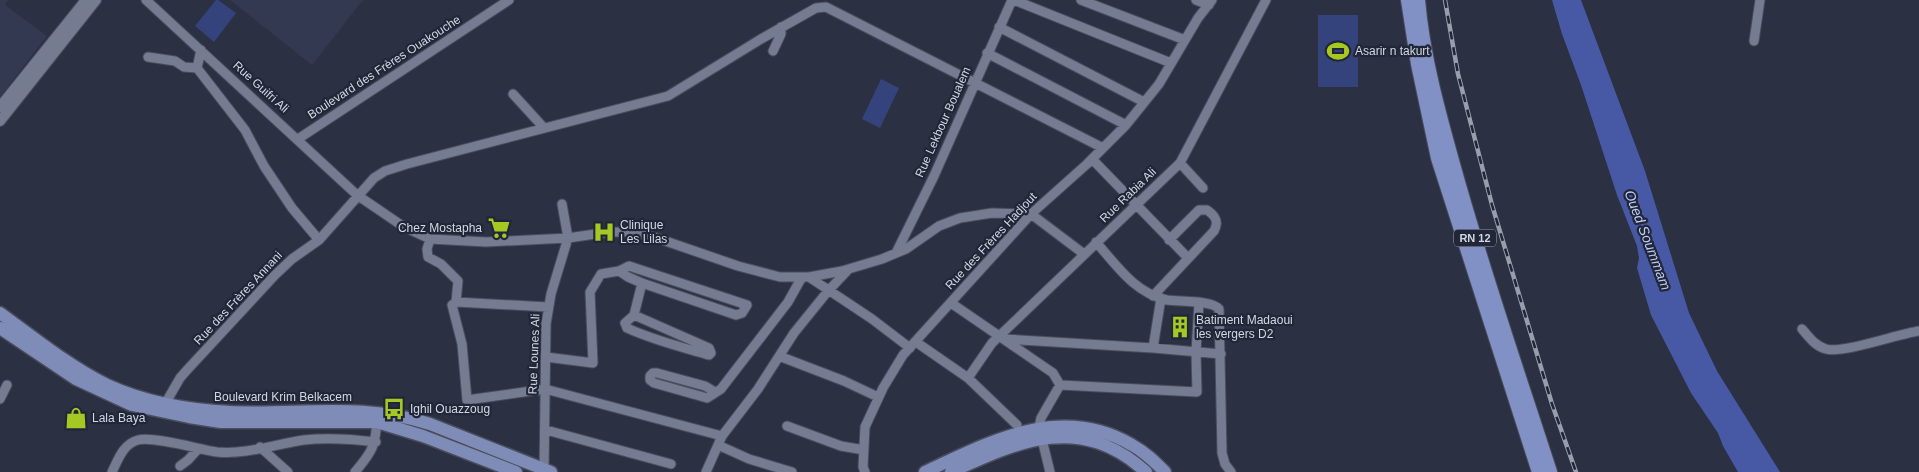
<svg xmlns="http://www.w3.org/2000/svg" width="1919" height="472" font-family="Helvetica,sans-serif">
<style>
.built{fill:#323951}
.pitch{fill:#35437c}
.water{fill:#4758a4}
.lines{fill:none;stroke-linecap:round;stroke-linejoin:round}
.minor-casing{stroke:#494d5d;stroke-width:11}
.tertiary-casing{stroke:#494d5d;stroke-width:12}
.primary-casing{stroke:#494d5d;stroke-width:15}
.trunk-casing{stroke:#494d5d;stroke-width:16}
.minor{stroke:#757c91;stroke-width:9}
.tertiary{stroke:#757c91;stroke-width:10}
.primary{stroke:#7f8cb8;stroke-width:12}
.trunk{stroke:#8291c5;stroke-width:14}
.rail-casing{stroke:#999eab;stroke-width:4.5}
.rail{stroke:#212738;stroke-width:2.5;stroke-dasharray:8;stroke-linecap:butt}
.labels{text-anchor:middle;stroke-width:4.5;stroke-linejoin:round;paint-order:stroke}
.shield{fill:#212738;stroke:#9da2ae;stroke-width:1}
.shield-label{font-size:11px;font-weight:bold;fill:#d2d6e1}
.poi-label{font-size:12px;fill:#d2d6e1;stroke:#212738;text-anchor:start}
.street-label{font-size:12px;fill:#d2d6e1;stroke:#212738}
.water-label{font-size:14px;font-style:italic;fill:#becbf6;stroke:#212738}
</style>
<rect width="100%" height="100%" fill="#2b3143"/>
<path class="built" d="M0,0H8L5,5L47,36L0,97Z
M230,0H363L312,65Z"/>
<path class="pitch" d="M216,0H218L236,13L214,42L195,26Z
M1318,15H1358V87H1318Z
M881,79L899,88L880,128L862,119Z"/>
<path class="water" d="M1552,0H1581L1645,171L1689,313L1717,371L1780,472H1738L1723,446L1718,433L1691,393L1651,315L1637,268L1639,258L1637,246L1617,195L1581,85L1562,34Z"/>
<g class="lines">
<g class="minor-casing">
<path id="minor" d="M146,0L357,195L404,227L430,239L486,242L568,238L609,232H628L648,235L738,266L780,277H809L842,271L882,259L906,249L939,226L960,218L992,213L1031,214L1084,254
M1014,0L1171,63
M1081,0L1185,40
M1196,0L1209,5
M999,27L1144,102
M1754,41L1760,0
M201,50L197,68L245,130L264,166L292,208L319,240
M773,51L781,34V27
M987,53L1126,125
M148,57L175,61L184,67L197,68
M513,94L544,128
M298,139L509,0
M1092,159L1188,258
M1180,163L1203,188
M430,239L427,249L428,257L441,264L458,281L456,302L452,305L462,344L467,400L545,389L722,436
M1096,242C1117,266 1135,293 1167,300C1180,302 1212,300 1219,309L1222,453L1225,464L1231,472
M896,253L934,176L1012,0
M809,277L872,319L910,348
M1153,296L1214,231C1219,222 1216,216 1207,210H1199L1169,240
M456,302L548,307
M951,303L1053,373L1060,385L1041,418L1039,427L1050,472
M634,315L709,348L711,353L709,355C681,347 653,340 627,328L625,323L634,315L642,283
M1802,329C1809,337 1815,346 1826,349C1842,354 1898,334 1919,331
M1004,339L1153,348L1221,354
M916,342L968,378L1017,425
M1153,348L1161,298
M779,356L844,381L878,397
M546,357L593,363L590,292L601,274L619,271L629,266L747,305L742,313L736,315L642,283L628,277L619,271
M968,378L992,343L1180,163L1266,0
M1060,385L1197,392L1196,352L1199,303
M715,392L705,386L657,373H653L650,376V380L654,383L707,398L721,389L788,302L802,277
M0,399L7,385
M165,404L180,378L187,370L275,275L292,259L319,240L374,178L385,171L407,164L668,96L761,39L816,8L826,7L1103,148
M787,426L841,446L864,450
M546,430L671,464
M718,445L749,459L792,472
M260,447L288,472
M180,466L188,460L198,449
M112,472C118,460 123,444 138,440C153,436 198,449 217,452C245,455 276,444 304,440C328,437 352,439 376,442
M355,472C373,451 376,445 377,417
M544,472L546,324L551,294L568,238L562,204
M706,472L722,436L758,389L794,333L828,291L847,271
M865,472L863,467L865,427L883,388L903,355L1031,214L1087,164L1126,125L1159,84L1198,18L1212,0"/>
</g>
<g class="tertiary-casing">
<path id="tertiary" d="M0,107L86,0
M0,121L96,0"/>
</g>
<g class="primary-casing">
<path id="primary" d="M0,313C33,337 70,367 107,385C144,402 190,410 230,412C297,415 365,402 430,424L551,472
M0,328L76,379L132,405L189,417L221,422H377L423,436L516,472
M925,472C991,441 1062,403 1132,445C1145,452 1155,462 1165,472
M951,472C1021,440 1081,413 1146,472"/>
</g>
<g class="trunk-casing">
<path id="trunk" d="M1408,0L1418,64L1438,158L1539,472
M1418,0C1423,59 1440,118 1456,175C1484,275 1518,373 1550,472"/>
</g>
<use href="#minor" class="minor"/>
<use href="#tertiary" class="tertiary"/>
<use href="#primary" class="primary"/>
<use href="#trunk" class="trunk"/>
<g class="rail-casing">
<path id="rail" d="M1445,0L1458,74L1492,205L1552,404L1576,472"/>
</g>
<use href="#rail" class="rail"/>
</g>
<defs>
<g id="stadium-bare" transform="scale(1.725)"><path d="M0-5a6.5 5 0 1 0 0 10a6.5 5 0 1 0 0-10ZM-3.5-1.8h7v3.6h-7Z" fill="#a6c822" stroke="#212738" stroke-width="2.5" paint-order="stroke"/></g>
<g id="supermarket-bare" transform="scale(1.725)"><path d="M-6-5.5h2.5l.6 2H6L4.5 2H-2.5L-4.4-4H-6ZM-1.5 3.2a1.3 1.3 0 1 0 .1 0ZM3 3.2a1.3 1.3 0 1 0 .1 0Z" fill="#a6c822" stroke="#212738" stroke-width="2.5" paint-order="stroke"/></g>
<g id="hospital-bare" transform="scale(1.725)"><path d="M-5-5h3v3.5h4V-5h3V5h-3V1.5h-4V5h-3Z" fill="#a6c822" stroke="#212738" stroke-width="2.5" paint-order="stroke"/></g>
<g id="building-bare" transform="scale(1.725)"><path d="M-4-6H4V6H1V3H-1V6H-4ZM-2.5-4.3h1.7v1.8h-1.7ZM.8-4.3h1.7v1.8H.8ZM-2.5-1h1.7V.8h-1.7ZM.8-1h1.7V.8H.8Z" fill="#a6c822" stroke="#212738" stroke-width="2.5" paint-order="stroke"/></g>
<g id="bus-bare" transform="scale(1.725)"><path d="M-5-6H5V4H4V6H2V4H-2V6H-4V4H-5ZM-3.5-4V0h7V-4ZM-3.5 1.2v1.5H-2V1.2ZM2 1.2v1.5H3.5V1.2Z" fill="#a6c822" stroke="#212738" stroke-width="2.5" paint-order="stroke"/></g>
<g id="shop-bare" transform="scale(1.725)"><path d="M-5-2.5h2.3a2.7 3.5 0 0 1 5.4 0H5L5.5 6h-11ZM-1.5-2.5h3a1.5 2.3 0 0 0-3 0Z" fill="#a6c822" stroke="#212738" stroke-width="2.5" paint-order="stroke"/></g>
</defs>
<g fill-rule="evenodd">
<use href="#stadium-bare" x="1338" y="51"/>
<use href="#supermarket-bare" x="499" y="228"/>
<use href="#hospital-bare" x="604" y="232"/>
<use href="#building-bare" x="1180" y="327"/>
<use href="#bus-bare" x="394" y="409"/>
<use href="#shop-bare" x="76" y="418"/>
</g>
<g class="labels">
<rect class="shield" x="1454" y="229.5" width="42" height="17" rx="4"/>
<g class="shield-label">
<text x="1475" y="242">RN 12</text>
</g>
<g class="poi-label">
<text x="1355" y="55">Asarir n takurt</text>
<text x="620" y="229">Clinique<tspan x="620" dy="14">Les Lilas</tspan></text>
<text x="482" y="232" text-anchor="end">Chez Mostapha</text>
<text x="1196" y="324">Batiment Madaoui<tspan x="1196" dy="14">les vergers D2</tspan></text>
<text x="410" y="413">Ighil Ouazzoug</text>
<text x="92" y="422">Lala Baya</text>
</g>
<g class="street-label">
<text transform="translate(384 67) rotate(-33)" y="4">Boulevard des Frères Ouakouche</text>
<text transform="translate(261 87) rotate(42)" y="4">Rue Guifri Ali</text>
<text transform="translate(943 122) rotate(-66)" y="4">Rue Lekbour Boualem</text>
<text transform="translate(1128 195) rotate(-44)" y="4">Rue Rabia Ali</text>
<text transform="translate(991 241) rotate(-47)" y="4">Rue des Frères Hadjout</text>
<text transform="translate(238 298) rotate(-47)" y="4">Rue des Frères Annani</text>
<text transform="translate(534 354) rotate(-88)" y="4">Rue Lounes Ali</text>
<text x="283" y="401">Boulevard Krim Belkacem</text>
</g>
<g class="water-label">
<text transform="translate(1648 240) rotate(69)" y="5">Oued Soummam</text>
</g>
</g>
</svg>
